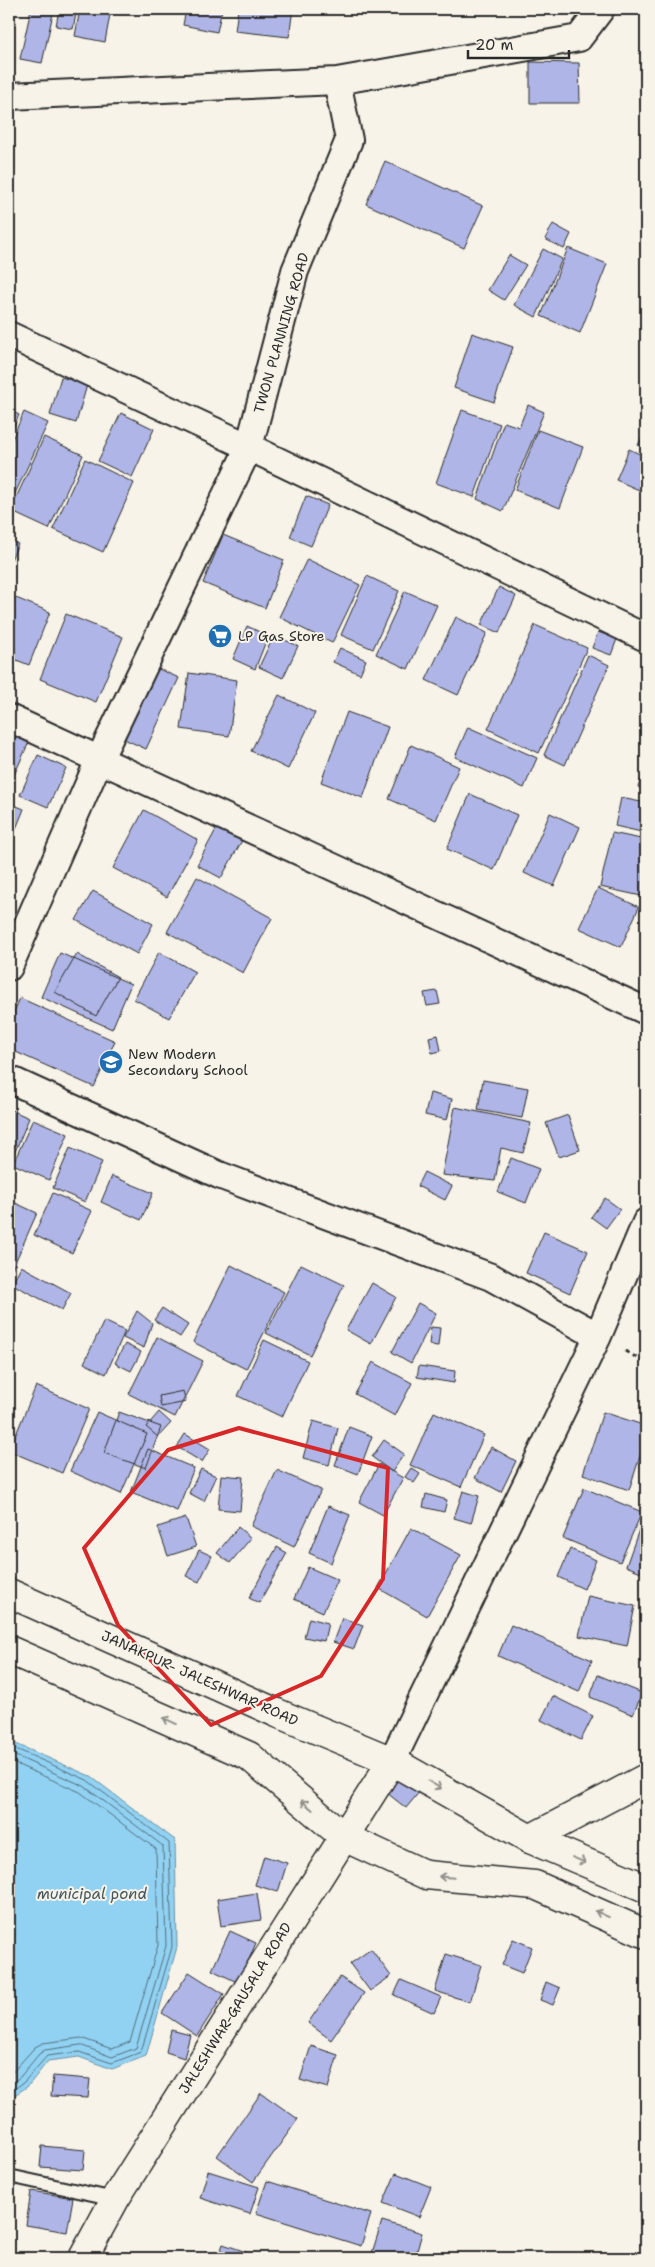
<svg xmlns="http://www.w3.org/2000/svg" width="655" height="2267" font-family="'Shantell Sans',sans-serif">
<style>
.water{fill:#91d2f3;stroke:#688fa3}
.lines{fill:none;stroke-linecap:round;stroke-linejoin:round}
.shore{stroke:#546e7b;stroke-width:1}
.building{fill:#afb6e7;stroke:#2b2b2b}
.lane-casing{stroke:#2b2b2b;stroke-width:16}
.street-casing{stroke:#2b2b2b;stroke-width:30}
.secondary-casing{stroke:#2b2b2b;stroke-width:31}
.primary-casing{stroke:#2b2b2b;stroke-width:31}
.highway-casing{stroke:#2b2b2b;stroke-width:31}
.path{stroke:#2b2b2b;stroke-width:3;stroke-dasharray:5 4;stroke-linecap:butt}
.lane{stroke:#f7f3e8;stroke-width:12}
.street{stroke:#f7f3e8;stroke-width:26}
.secondary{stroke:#f7f3e8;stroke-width:28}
.primary{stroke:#f7f3e8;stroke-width:28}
.highway{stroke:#f7f3e8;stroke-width:28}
.oneway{stroke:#918f8a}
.marked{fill:none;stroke:#d62828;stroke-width:4;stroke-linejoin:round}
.labels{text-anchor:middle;stroke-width:4;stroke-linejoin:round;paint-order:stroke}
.street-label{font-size:14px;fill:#2b2b2b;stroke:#f7f3e8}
.poi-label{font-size:14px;fill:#2b2b2b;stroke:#f7f3e8;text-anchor:start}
.water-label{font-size:15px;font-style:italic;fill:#44555d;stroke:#f7f3e8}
</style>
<rect width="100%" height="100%" fill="#f7f3e8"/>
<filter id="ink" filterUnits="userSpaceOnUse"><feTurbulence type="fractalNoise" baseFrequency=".02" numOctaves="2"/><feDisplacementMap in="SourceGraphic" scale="10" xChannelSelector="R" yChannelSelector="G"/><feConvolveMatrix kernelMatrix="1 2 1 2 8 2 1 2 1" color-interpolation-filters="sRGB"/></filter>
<g filter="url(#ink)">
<path class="water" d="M9,1741L90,1776L175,1840L177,1947L146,2056L112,2069L79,2057L48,2061L28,2086L9,2099Z"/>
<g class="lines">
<path class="shore" d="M9,1746L87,1780L169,1843L172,1947L141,2052L112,2063L79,2052L47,2056L24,2082L9,2093
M9,1753L84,1786L163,1846L166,1946L136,2048L112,2057L80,2045L45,2050L39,2054L20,2077L9,2085
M9,1761L80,1792L156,1849L158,1945L130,2042L112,2049L81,2038L43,2043L35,2047L9,2076"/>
</g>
<path class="building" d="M31,9H54L42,63L20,59Z
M59,9H77L73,29L56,26Z
M80,9H111L105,42L75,36Z
M186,9H222L217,32L183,25Z
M238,9H293L289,37L235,31Z
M530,62L579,63L580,103H530Z
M385,161L483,206L464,248L366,204Z
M553,224L571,234L564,249L545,239Z
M568,248L607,264L580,333L541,316Z
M543,249L562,259L536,317L514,305Z
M509,255L526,265L504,300L488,290Z
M472,333L513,347L494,402L454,388Z
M61,377L87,385L76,423L50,415Z
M528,405L544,412L503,511L477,499L504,422L519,427Z
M9,410L19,415L9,437Z
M462,410L500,424L474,497L436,483Z
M24,412L48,423L11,502L9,501V446Z
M121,413L154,429L132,477L98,461Z
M538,430L583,447L560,508L515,490Z
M646,430V449L638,445Z
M44,437L83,455L49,529L10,511Z
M629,449L646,457V493L616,480Z
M85,459L134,483L103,552L53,529Z
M306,496L328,505L311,546L290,537Z
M223,535L284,560L265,608L203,583Z
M9,540L18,544L9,564Z
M307,559L360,585L332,643L279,617Z
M367,576L399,591L373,649L341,635Z
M499,587L516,596L499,633L481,625Z
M405,591L437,605L408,669L376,654Z
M11,596L50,612L29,665L9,657V601Z
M66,614L123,637L96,702L40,679Z
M456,617L487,633L458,695L426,680Z
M535,625L587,648L539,753L488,729Z
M247,626L268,636L255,669L233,659Z
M598,632L617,639L611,655L592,648Z
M274,635L298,646L283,678L259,667Z
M340,648L366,660L360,674L333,662Z
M588,655L609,665L565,765L544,755Z
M154,667L179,678L146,749L122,738Z
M189,673L237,680L229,736L181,729Z
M279,695L315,713L288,769L251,751Z
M347,712L388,727L363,798L321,782Z
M468,727L537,758L524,788L455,757Z
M9,733L29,742L10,784H9Z
M411,745L459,767L436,820L389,799Z
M38,755L66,768L48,807L20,795Z
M646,768V790L638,787Z
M470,794L517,815L494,870L447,849Z
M621,798L646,803V833L615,826Z
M9,803L24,809L9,846Z
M144,810L198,840L167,897L113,868Z
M550,813L580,827L554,886L524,873Z
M219,824L244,837L221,878L197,865Z
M612,833L646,840V897L600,887Z
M197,877L272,918L243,973L167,932Z
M598,888L639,907L621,947L579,928Z
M93,891L153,924L137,954L76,920Z
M159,952L195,972L169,1018L134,999Z
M60,953L131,984L112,1029L41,997Z
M77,954L118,977L96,1016L55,992Z
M437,991L440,1004L427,1006L424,993Z
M20,998L115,1041L94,1087L9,1049V1023Z
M438,1035L441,1051L432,1053L429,1037Z
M483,1080L528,1088L522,1118L478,1110Z
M430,1093L452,1099L447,1120L425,1115Z
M455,1107L531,1123L523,1153L501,1148L495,1181L442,1175Z
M9,1109L29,1118L9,1166Z
M568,1115L580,1150L559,1157L546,1123Z
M33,1119L68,1134L49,1180L13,1164Z
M70,1148L102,1162L85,1202L53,1188Z
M511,1158L539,1169L526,1203L498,1192Z
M424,1172L452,1186L445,1200L417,1186Z
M112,1176L153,1193L141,1220L101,1202Z
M53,1193L92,1211L72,1253L34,1235Z
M605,1198L620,1209L606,1228L591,1217Z
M9,1200L37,1213L9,1276Z
M544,1232L588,1251L570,1293L526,1273Z
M301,1264L344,1285L310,1355L266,1333Z
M231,1265L284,1292L246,1369L193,1342Z
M21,1266L71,1293L62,1310L12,1284Z
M372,1283L396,1297L371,1344L346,1330Z
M418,1303L436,1313L411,1363L392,1352Z
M162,1308L188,1325L180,1337L154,1320Z
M137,1311L152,1323L144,1348L123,1338Z
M104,1321L125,1331L106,1374L84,1363Z
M431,1327L440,1328L438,1346L429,1345Z
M157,1337L203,1361L175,1417L129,1394Z
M264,1340L308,1361L282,1417L238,1396Z
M125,1344L141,1352L131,1371L115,1363Z
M373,1362L412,1383L395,1416L355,1394Z
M419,1366L455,1371L454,1383L417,1377Z
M36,1386L89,1409L62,1473L9,1451Z
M183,1391L186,1402L161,1407L159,1396Z
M97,1412L147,1434L121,1494L70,1471Z
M119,1412L161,1427L146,1468L104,1453Z
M159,1412L171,1423L158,1437L146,1427Z
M434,1412L484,1435L461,1487L410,1465Z
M603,1412L646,1426V1438L629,1490L583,1474Z
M313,1421L338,1428L329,1465L303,1458Z
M349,1427L372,1436L358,1474L335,1465Z
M185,1434L210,1449L202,1462L177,1447Z
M384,1440L404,1454L392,1472L372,1457Z
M491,1447L516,1461L501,1492L475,1478Z
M148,1449L194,1468L177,1511L131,1492Z
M379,1464L403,1478L383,1515L359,1502Z
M411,1468L420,1474L414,1483L405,1477Z
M201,1469L216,1476L204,1501L189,1493Z
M277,1470L321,1490L294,1547L251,1526Z
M221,1475L243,1477L240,1511L218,1509Z
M584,1488L642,1512L620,1562L563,1538Z
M463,1491L479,1496L471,1523L454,1518Z
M426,1494L447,1500L444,1512L423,1507Z
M328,1506L350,1515L331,1563L309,1553Z
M646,1510V1574L626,1566Z
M186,1518L196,1547L168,1556L158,1527Z
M238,1527L251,1538L230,1563L217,1553Z
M411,1528L461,1555L427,1616L378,1588Z
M277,1547L287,1553L259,1603L249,1598Z
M570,1549L596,1560L584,1589L558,1577Z
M199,1550L212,1556L199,1582L186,1576Z
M308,1567L338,1580L323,1612L294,1599Z
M588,1596L635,1606L627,1646L579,1636Z
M309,1618L328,1623L324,1641L304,1637Z
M342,1618L363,1625L354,1649L333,1642Z
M511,1625L592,1660L579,1692L498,1656Z
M598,1675L642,1693L633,1715L590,1697Z
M553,1696L593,1716L581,1740L541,1720Z
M396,1772L420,1791L406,1808L382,1789Z
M264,1856L287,1863L278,1892L255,1885Z
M257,1893L261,1920L221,1926L217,1899Z
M230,1931L256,1943L239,1983L212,1970Z
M513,1939L532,1947L522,1973L502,1965Z
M371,1949L391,1976L370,1991L350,1964Z
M446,1954L481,1965L470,2002L435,1991Z
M189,1972L224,1994L197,2036L162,2013Z
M340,1977L364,1993L331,2040L308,2023Z
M401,1980L441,1997L434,2013L394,1995Z
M546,1982L560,1988L553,2005L540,2000Z
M171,2030L190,2035L184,2058L166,2052Z
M311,2046L338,2055L328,2088L300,2080Z
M53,2076L90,2079L88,2098L51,2096Z
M261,2093L298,2119L253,2182L217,2156Z
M42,2146L85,2150L83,2170L40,2167Z
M208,2171L259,2187L250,2214L200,2198Z
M396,2173L431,2187L419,2217L383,2203Z
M267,2181L371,2214L361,2246L256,2213Z
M31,2191L73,2198L67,2232L26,2225Z
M382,2221L422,2233L415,2258H391L372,2253Z
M646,2228V2258H641Z
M223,2244L258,2256L257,2258H218Z"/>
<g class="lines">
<g class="lane-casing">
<path id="lane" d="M9,2176L115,2199"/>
</g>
<g class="street-casing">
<path id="street" d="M337,81L579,38L601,9
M9,96L337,81L349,140L295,271L249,447L99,760L9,967
M9,335L249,447L646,638
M9,718L646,1011
M9,1079L219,1175L491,1277L598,1336
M392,1761L598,1336L646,1222"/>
</g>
<g class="secondary-casing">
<path id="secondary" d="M530,1839L646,1778"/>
</g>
<g class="primary-casing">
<path id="primary" d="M83,2258L115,2199L392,1761"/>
</g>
<g class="highway-casing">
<path id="highway" d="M9,1593L277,1713L392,1761L530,1839L646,1888
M9,1650L249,1756L344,1837L426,1875L535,1885L646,1934"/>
</g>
<path class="path" d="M625,1351L646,1363"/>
<use href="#lane" class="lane"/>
<use href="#street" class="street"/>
<use href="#secondary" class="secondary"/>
<use href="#primary" class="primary"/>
<use href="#highway" class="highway"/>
</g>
<defs><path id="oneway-shaft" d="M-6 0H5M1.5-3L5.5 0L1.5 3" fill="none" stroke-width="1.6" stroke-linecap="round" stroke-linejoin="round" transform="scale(1.25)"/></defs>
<g class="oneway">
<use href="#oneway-shaft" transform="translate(170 1721) rotate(-156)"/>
<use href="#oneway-shaft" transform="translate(435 1785) rotate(30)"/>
<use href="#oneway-shaft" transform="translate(307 1805) rotate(-139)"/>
<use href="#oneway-shaft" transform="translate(579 1860) rotate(23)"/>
<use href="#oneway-shaft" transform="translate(446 1877) rotate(-175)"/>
<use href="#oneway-shaft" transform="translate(602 1914) rotate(-156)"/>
</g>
</g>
<path class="marked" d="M239,1428L388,1468L383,1579L321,1676L211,1725L118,1625L84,1548L168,1450Z"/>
<defs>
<g id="supermarket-disc" transform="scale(1.25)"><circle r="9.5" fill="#1f6fb2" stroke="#f7f3e8"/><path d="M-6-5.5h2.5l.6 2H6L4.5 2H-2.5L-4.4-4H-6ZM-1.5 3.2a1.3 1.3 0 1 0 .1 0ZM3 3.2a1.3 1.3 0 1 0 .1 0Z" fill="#fff"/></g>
<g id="school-disc" transform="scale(1.25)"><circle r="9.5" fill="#1f6fb2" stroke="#f7f3e8"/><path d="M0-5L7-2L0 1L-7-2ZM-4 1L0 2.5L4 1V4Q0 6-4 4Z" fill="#fff"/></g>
</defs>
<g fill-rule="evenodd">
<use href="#supermarket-disc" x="220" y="636"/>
<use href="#school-disc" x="111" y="1062"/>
</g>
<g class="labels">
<g class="street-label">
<text transform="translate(281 333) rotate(-74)" y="5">TWON PLANNING ROAD</text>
<text transform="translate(200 1678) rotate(24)" y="5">JANAKPUR- JALESHWAR ROAD</text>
<text transform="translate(235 2008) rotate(-58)" y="5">JALESHWAR-GAUSALA ROAD</text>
</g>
<g class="poi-label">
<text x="238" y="641">LP Gas Store</text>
<text x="128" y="1059">New Modern<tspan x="128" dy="16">Secondary School</tspan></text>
</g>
<g class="water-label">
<text x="92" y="1899">municipal pond</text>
</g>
</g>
<rect width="655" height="2267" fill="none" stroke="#f7f3e8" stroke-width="30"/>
<rect x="15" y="15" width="625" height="2237" fill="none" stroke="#2b2b2b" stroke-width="2" filter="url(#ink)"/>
<path d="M468 50v8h101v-8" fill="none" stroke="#2b2b2b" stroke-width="2.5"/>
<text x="475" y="50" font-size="15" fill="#2b2b2b" stroke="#f7f3e8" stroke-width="4" paint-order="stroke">20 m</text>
</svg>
